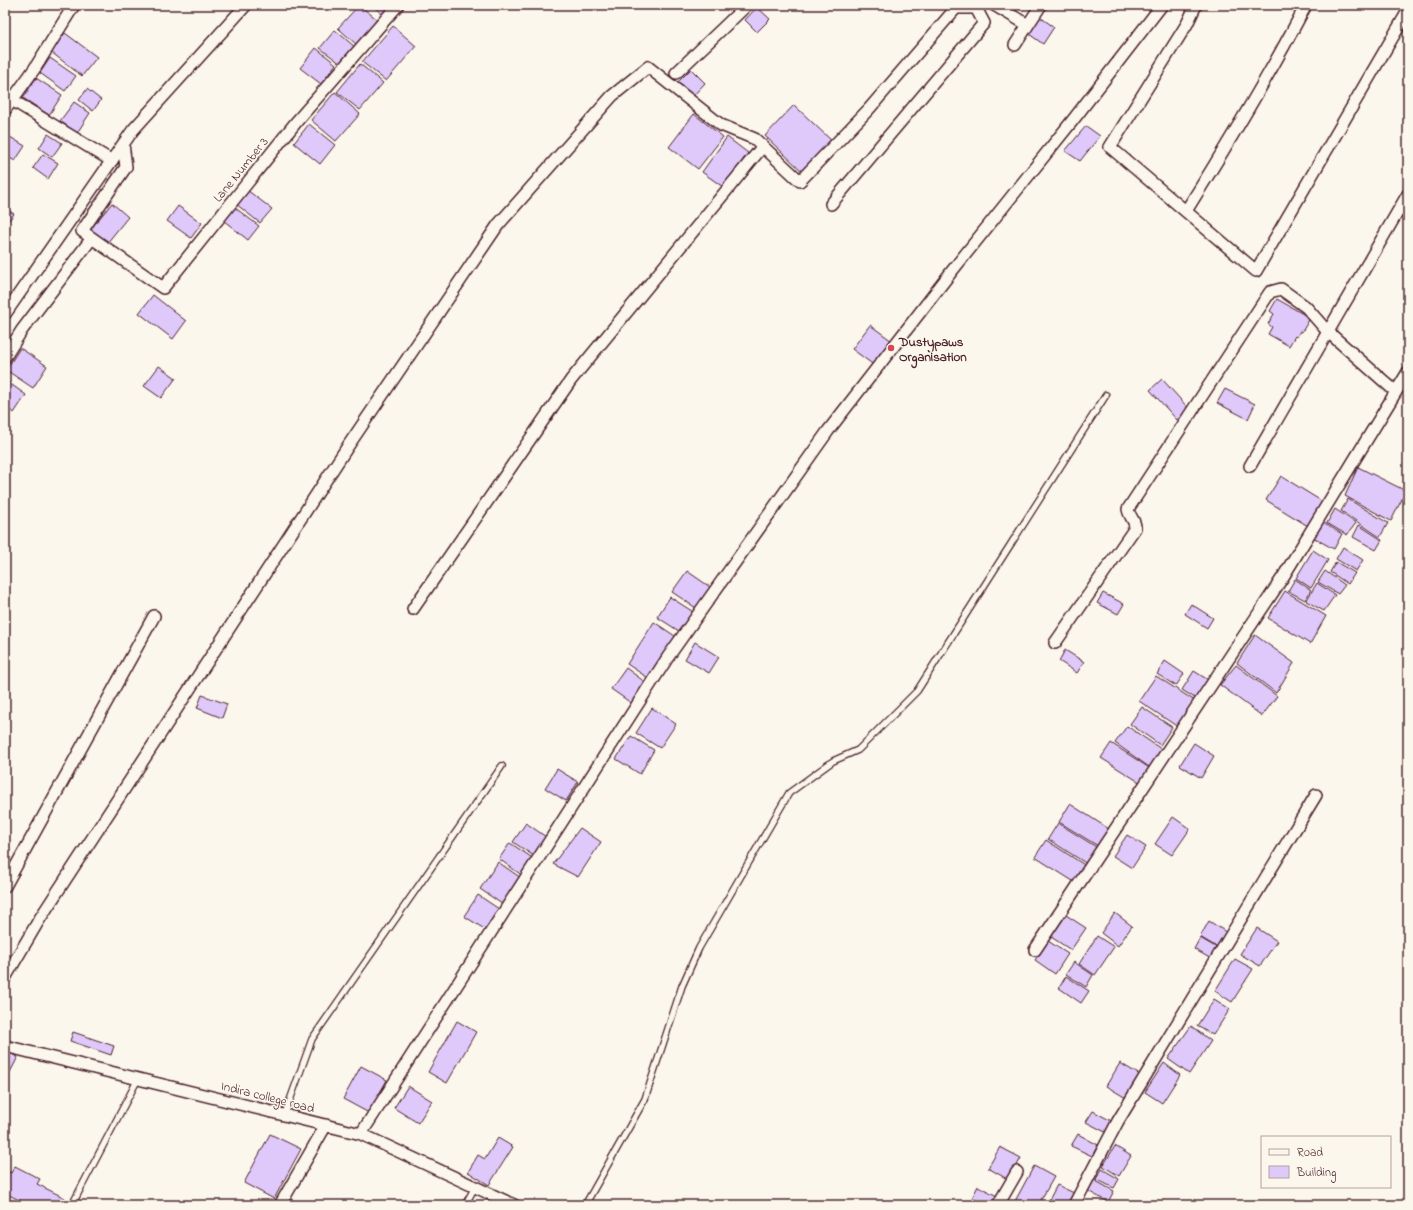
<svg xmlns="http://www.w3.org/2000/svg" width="1413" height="1210" font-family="'Indie Flower',sans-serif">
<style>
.building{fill:#dfc9fa;stroke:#4a1f2b}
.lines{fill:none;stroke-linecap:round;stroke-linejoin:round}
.service-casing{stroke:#4a1f2b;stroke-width:8}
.minor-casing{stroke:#4a1f2b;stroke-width:14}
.service{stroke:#fbf7ec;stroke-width:5.5}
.minor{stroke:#fbf7ec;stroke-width:11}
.poi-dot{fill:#d1495b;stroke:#fbf7ec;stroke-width:1.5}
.labels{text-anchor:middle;stroke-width:3;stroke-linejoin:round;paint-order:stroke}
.street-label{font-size:13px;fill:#4a1f2b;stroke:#fbf7ec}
.poi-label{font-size:13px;font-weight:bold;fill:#4a1f2b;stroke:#fbf7ec;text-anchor:start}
</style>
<rect width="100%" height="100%" fill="#fbf7ec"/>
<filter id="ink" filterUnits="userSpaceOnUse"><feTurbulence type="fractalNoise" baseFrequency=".025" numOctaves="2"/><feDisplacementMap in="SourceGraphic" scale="8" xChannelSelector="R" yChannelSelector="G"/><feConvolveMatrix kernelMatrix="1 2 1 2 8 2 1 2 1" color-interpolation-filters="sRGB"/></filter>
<g filter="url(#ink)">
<path class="building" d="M359,5L378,20L356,44L338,28Z
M372,5H396L385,17Z
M757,7L770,19L757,32L745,20Z
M1040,17L1054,27L1043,44L1029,34Z
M393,26L416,46L386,81L362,62Z
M335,30L355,47L341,64L320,48Z
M65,33L97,57L82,76L51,52Z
M316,48L336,64L321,84L300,68Z
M50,58L76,76L65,91L40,73Z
M360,64L383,83L360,110L337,92Z
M691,69L705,83L693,96L678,82Z
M36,78L62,95L49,115L23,98Z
M87,89L101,100L93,111L79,100Z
M335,92L360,114L336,141L311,120Z
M74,102L90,113L77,133L60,121Z
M794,105L832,141L803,172L765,136Z
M694,114L723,137L698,169L669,147Z
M309,124L335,145L320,164L294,143Z
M1086,126L1100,136L1080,161L1065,151Z
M5,134L25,146L15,161L5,155Z
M48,134L62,143L52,157L39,148Z
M727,137L748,153L723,187L702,172Z
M43,154L58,163L48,179L33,168Z
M247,190L272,209L260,223L236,204Z
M112,203L128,217L107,243L90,230Z
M178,206L202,223L191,238L167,221Z
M234,207L259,226L248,240L223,220Z
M5,208L14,214L5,225Z
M153,295L186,321L173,339L139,313Z
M1277,299L1310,318L1302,332L1300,331L1297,337L1295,336L1289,346L1268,334L1272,327L1268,324L1274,314L1270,311Z
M870,325L892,341L875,366L852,349Z
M20,348L47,366L33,388L6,370Z
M159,366L176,378L161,398L144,386Z
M1162,379L1189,409L1177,420L1150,390Z
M5,380L26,395L14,413L5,407Z
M1225,389L1255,404L1248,419L1217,403Z
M1358,467L1406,491L1391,521L1345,496Z
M1281,476L1323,502L1308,526L1266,500Z
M1348,499L1388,523L1380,537L1341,511Z
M1335,509L1356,523L1347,535L1327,523Z
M1323,522L1342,534L1334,549L1314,538Z
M1359,525L1382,540L1376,550L1353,537Z
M1343,547L1363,560L1356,571L1336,559Z
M1313,550L1328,560L1311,588L1296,578Z
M1336,562L1355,573L1348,584L1330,572Z
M687,571L713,589L699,610L672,592Z
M1325,571L1345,585L1338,594L1318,582Z
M1295,579L1311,590L1305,600L1288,591Z
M1317,583L1335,595L1324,611L1306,601Z
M1285,591L1326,616L1310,644L1268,618Z
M1103,593L1124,604L1118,614L1097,603Z
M670,597L695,613L682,633L657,617Z
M1191,604L1213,618L1207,628L1185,614Z
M654,622L678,638L651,680L627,664Z
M1255,635L1294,663L1276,693L1237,663Z
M695,642L719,657L709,673L685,659Z
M1065,650L1084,662L1077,673L1059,661Z
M1165,661L1184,674L1176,686L1157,674Z
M1236,665L1277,696L1262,716L1220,685Z
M626,668L649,685L634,705L611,689Z
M1194,671L1210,681L1198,700L1182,690Z
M1156,676L1195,701L1178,727L1139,701Z
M202,695L227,704L222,718L197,708Z
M1142,707L1172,727L1160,745L1130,724Z
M652,708L676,724L660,748L636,733Z
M1127,726L1164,751L1152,769L1115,743Z
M631,736L654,750L640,774L616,759Z
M1111,743L1151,769L1141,783L1101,758Z
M1194,743L1214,756L1201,778L1180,765Z
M557,769L578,782L566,801L545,788Z
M1070,804L1109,829L1098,846L1059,822Z
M1173,817L1190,829L1172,855L1155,844Z
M526,823L549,839L537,858L513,842Z
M1058,823L1098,848L1087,864L1048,839Z
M580,828L601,842L578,877L553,864Z
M1127,835L1146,847L1132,868L1113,856Z
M1046,840L1086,866L1076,883L1035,857Z
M510,843L534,859L523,876L499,859Z
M498,862L521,878L502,904L480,889Z
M478,895L502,911L489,932L464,916Z
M1115,913L1132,926L1118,946L1101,933Z
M1066,915L1086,928L1071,950L1051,937Z
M1209,921L1229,934L1220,949L1200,937Z
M1257,928L1277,941L1260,966L1240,954Z
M1097,936L1114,947L1095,975L1079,964Z
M1200,938L1219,949L1213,960L1194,949Z
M1048,941L1068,954L1055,974L1035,960Z
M1235,959L1253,969L1232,1002L1215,991Z
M1074,962L1093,975L1086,987L1066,974Z
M1066,976L1089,991L1081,1003L1059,988Z
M1214,999L1230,1009L1213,1035L1197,1026Z
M457,1021L476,1032L447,1083L428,1072Z
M1191,1026L1211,1041L1189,1074L1168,1059Z
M73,1032L114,1046L111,1055L70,1041Z
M5,1051L18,1057L7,1078L5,1077Z
M1120,1063L1140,1075L1126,1098L1106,1086Z
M1164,1063L1180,1075L1162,1103L1145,1092Z
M361,1066L387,1080L369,1113L343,1099Z
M408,1086L432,1101L418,1123L394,1108Z
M1093,1111L1115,1123L1109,1134L1086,1122Z
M270,1134L301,1149L274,1199L244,1183Z
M1078,1134L1098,1145L1092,1156L1071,1146Z
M498,1138L513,1147L489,1185L468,1172L478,1155L485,1159Z
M1115,1146L1131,1156L1119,1176L1103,1166Z
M1000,1147L1021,1158L1009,1180L988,1168Z
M15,1166L40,1179L37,1184L65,1198L62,1205H24L25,1203L5,1193V1170L11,1173Z
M1034,1166L1054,1177L1038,1205H1018L1014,1203Z
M1102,1169L1119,1179L1114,1188L1096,1179Z
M1094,1180L1114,1191L1108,1202L1088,1191Z
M1057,1185L1074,1193L1068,1205H1058L1049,1200Z
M978,1186L999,1197L995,1205H986L972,1198Z
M972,1200L981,1205H969Z"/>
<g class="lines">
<g class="service-casing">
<path id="service" d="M285,1114L312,1039L502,766
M72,1205L138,1079
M465,1205L475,1187
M585,1205L645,1099L682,986L699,948L789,793L833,761L858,750L917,691L1106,395"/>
</g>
<g class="minor-casing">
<path id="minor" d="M994,5L1028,25
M1196,5L1187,24L1110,147L1256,271L1408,11
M1015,45L1041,5
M676,73L747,5
M12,100L112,161
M5,110L35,68L74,5
M123,144L126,167L82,231L163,288L297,121L398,5
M831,204L984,23L976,8L978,5
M1186,211C1228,144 1269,76 1306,5
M5,314L133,130L246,5
M5,357L22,330L92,238
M1250,466L1408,194
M413,609L571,380L763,146
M1055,643L1135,528C1136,521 1129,517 1128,509L1270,292L1281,289L1306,307L1327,331L1395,391
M5,886L154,616
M1035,950L1283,577L1408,372
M5,978L39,920L348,446L498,225L612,96L648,67L721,125L755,139L800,181L869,109L956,8H976
M5,1046L361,1134L514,1205
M361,1134L668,657L828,431L952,271L1073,120L1162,5
M280,1205L326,1125
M998,1205L1017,1172
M1074,1205L1118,1121L1316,795"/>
</g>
<use href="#service" class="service"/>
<use href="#minor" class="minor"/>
</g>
</g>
<circle class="poi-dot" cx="891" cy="348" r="4"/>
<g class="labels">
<g class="street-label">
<text transform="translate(240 169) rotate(-51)" y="5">Lane Number 3</text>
<text transform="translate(268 1096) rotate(14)" y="5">Indira college road</text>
</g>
<g class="poi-label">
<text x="899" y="346">Dustypaws<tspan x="899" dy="15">Organisation</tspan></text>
</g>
</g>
<rect width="1413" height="1210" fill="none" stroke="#fbf7ec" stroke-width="20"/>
<rect x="10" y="10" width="1393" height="1190" fill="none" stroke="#4a1f2b" stroke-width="1.5" filter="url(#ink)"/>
<rect x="1261" y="1136" width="130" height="52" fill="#fbf7ec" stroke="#b4a19f"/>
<rect x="1269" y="1149" width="20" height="6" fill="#fbf7ec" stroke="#b4a19f"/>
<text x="1297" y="1156" font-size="12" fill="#4a1f2b">Road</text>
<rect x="1269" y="1166" width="20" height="12" fill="#dfc9fa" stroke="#b4a19f"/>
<text x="1297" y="1176" font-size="12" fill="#4a1f2b">Building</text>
</svg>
